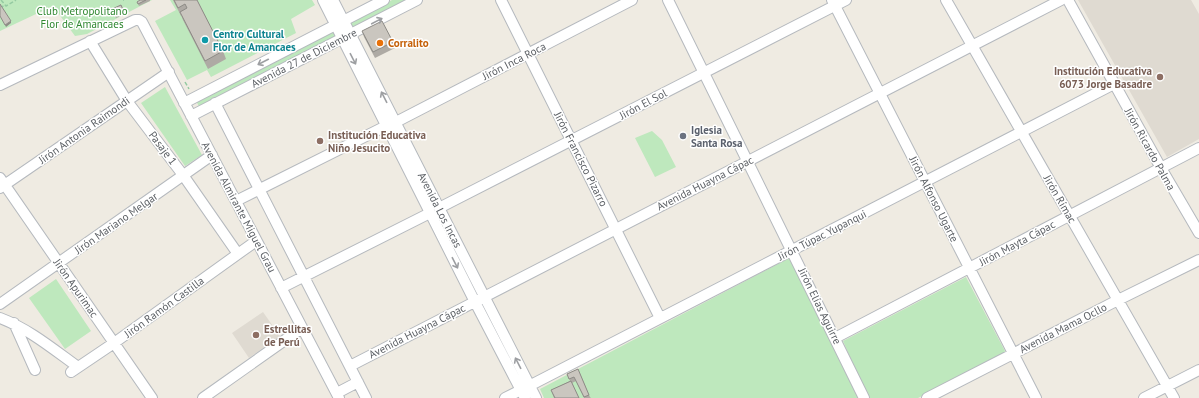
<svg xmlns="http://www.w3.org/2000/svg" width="1199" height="398" font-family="'PT Sans',sans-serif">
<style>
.education{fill:#dfdad1}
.green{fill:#bee8bd}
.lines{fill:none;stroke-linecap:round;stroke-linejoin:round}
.minor-casing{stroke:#b5b9be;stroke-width:12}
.path{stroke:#95caa2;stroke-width:1.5;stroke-dasharray:4 2;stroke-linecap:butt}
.minor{stroke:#fff;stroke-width:10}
.wall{fill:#aeaaa4}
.shaded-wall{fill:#8d8b86}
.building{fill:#cac6bf;stroke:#8d8b86}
.oneway{stroke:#9d9fa2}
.culture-dot{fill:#0f9aa8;stroke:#fff;stroke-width:1.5}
.food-dot{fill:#e8710a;stroke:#fff;stroke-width:1.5}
.education-dot{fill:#8d6e63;stroke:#fff;stroke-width:1.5}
.worship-dot{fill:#6b7280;stroke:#fff;stroke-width:1.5}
.labels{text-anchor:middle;stroke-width:3;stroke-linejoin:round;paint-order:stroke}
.park-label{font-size:11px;fill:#2f8730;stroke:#fff}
.culture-label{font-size:11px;font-weight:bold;fill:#0d838f;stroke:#fff;text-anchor:start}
.food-label{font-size:11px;font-weight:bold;fill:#c56008;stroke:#fff;text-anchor:start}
.street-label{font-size:11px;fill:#5b5f64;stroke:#fff}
.education-label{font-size:11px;font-weight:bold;fill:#785e54;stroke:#fff;text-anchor:start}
.worship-label{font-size:11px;font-weight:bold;fill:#5b616d;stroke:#fff;text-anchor:start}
</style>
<rect width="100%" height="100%" fill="#efebe2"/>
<path class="education" d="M1078,0H1191L1199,14V139L1167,157Z
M263,312L280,336L249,358L232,333Z"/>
<path class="green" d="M0,0H152L87,34L75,36L53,6L0,31Z
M170,0H312L315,5L291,19L296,33L211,77L207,70L187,80L155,21L176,10Z
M392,0H408L351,29L348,22Z
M333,30L338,38L200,108L196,101Z
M165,87L202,155L185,166L141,103Z
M652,131L662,140L676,167L655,177L635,138Z
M791,257L858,398H544L540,389Z
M966,277L1006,353L918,398H868L843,341Z
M56,279L91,331L65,349L29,298Z"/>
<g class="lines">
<g class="minor-casing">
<path id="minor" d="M323,0L475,302L525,398
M333,0L536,398
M501,0L660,318
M668,0L864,398
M832,0L1036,398
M946,0L1174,398
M1068,0L1161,168L1199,233
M90,41L127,101L183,175L238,254
M0,85L135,20H139L142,22L339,398
M184,103L384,0
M215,103L366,398
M191,116L417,0
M396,122L632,0
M0,178L152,398
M0,188L169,72
M236,201L386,126
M439,208L846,0
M281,288L430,213
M0,304L212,155
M0,318C29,329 53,349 78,367
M14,323L35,370
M835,338L1199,148
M350,366L1061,0
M71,372L114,343L256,241
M529,386L1114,84
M337,393L358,382
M203,398L302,328
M505,398L521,390
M927,398L1118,300L1199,260
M1144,398L1199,370"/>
</g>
<path class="path" d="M1,0L6,6L16,0
M123,0H124
M0,8L5,5
M185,82L189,89"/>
<use href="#minor" class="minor"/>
</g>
<path class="wall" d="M140,0H150V1L139,6L138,4Z
M173,0H197L223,51L226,59L208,69L183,20L181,15V16Z
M121,5L125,14L116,18L112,9Z
M362,31L393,42L395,48L375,58L364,37Z
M578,369L590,397L591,398H584L576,381L572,383L579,398H554L551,390L570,381L567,374Z"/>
<path class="shaded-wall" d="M11,21V23L6,27L5,25Z"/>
<path class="building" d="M140,0H146L138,4L137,2Z
M174,0H197L223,51L205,61L180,12L187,8L185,4L178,8Z
M0,4L11,21L5,25L0,16Z
M121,5L124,12L115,16L112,9Z
M382,21L393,42L373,52L362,31Z
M578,369L589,395L584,397L574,377L569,379L567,374Z
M571,381L579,398H555L551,390Z"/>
<defs><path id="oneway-shaft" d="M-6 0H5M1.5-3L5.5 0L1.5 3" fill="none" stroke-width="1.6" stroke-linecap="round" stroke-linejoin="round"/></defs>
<g class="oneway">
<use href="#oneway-shaft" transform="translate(377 21) rotate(-28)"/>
<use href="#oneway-shaft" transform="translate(353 59) rotate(63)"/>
<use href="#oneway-shaft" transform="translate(263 62) rotate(153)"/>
<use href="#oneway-shaft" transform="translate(384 97) rotate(-117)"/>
<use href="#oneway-shaft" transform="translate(455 263) rotate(63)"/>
<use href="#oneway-shaft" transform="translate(518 363) rotate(-117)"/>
</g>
<circle class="culture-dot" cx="205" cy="40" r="4"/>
<circle class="food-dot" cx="380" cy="43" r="4"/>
<g class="education-dot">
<circle cx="1160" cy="77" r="4"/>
<circle cx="320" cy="141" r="4"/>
<circle cx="256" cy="335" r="4"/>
</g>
<circle class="worship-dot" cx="683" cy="136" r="4"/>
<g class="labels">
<g class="park-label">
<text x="82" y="15">Club Metropolitano<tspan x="82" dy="13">Flor de Amancaes</tspan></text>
</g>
<g class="culture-label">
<text x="213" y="38">Centro Cultural<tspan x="213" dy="13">Flor de Amancaes</tspan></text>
</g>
<g class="food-label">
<text x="388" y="47">Corralito</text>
</g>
<g class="street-label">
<text transform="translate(304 58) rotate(-27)" y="4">Avenida 27 de Diciembre</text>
<text transform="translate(514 61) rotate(-27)" y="4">Jirón Inca Roca</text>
<text transform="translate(643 104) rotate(-28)" y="4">Jirón El Sol</text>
<text transform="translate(84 130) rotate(-35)" y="4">Jirón Antonia Raimondi</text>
<text transform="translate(163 148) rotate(53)" y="4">Pasaje 1</text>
<text transform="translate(1150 149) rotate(61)" y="4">Jirón Ricardo Palma</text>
<text transform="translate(581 159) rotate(63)" y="4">Jirón Francisco Pizarro</text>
<text transform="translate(705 183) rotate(-27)" y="4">Avenida Huayna Cápac</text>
<text transform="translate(934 199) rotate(63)" y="4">Jirón Alfonso Ugarte</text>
<text transform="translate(1060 199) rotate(60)" y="4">Jirón Rímac</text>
<text transform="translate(239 207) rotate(62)" y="4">Avenida Almirante Miguel Grau</text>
<text transform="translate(440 210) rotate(63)" y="4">Avenida Los Incas</text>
<text transform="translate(116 223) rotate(-35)" y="4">Jirón Mariano Melgar</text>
<text transform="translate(822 235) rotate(-27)" y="4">Jirón Túpac Yupanqui</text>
<text transform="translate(1017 243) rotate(-28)" y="4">Jirón Mayta Cápac</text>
<text transform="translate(76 288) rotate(55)" y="4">Jirón Apurimac</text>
<text transform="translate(820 306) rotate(64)" y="4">Jirón Elías Aguirre</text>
<text transform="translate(164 307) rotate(-36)" y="4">Jirón Ramón Castilla</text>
<text transform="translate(1063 328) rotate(-27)" y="4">Avenida Mama Ocllo</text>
<text transform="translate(417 331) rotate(-27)" y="4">Avenida Huayna Cápac</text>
</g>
<g class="education-label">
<text x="1152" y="75" text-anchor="end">Institución Educativa<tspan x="1152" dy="13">6073 Jorge Basadre</tspan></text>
<text x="328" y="139">Institución Educativa<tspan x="328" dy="13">Niño Jesucito</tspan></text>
<text x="264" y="333">Estrellitas<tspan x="264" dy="13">de Perú</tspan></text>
</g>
<g class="worship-label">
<text x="691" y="134">Iglesia<tspan x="691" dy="13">Santa Rosa</tspan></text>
</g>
</g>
</svg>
